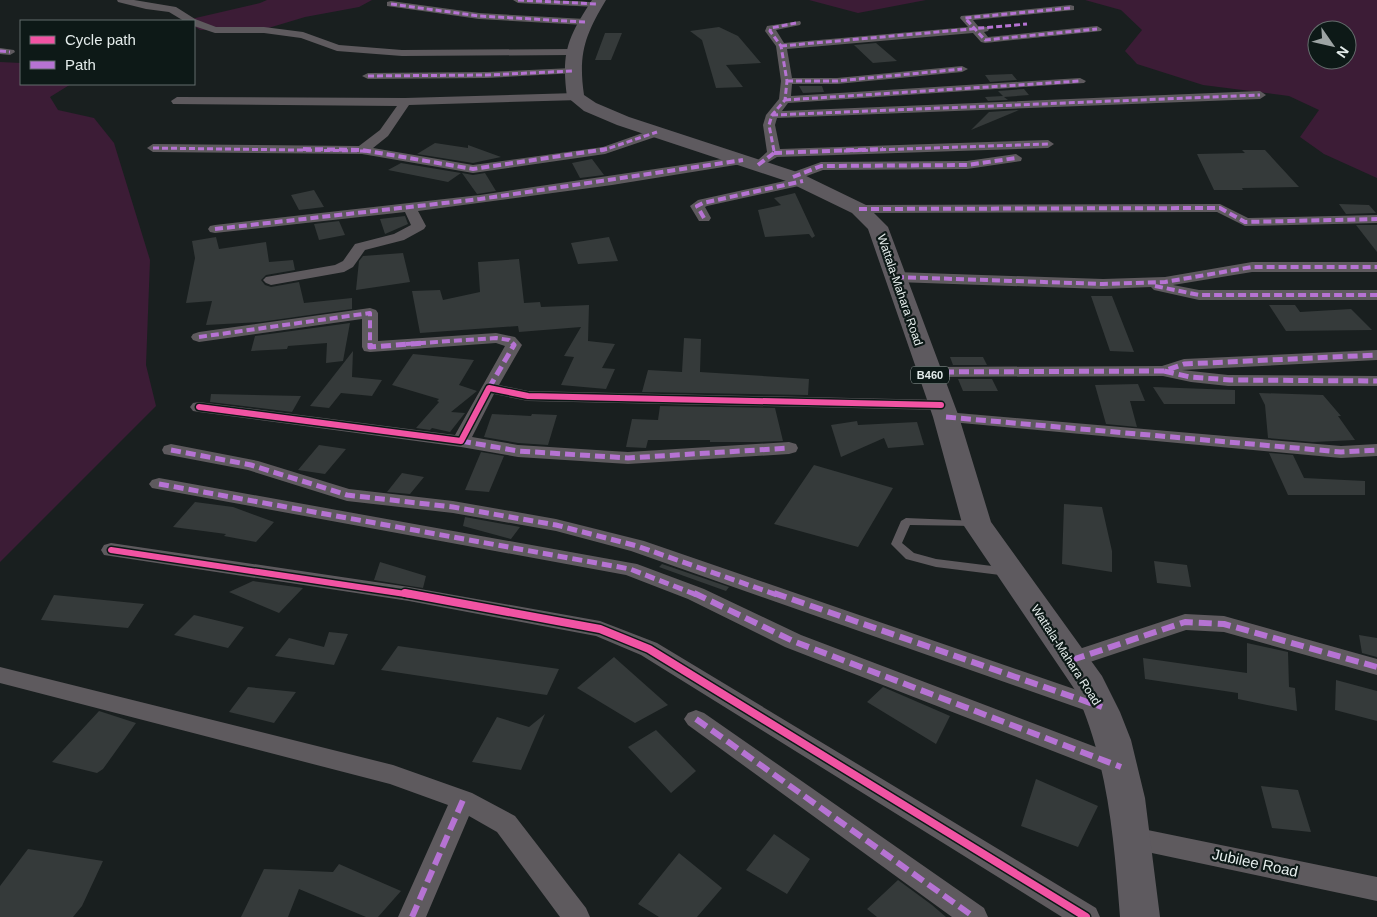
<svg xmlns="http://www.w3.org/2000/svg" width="1377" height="917" font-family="Helvetica,sans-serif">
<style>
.green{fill:#3c1c36;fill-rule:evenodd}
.building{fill:#353a3a}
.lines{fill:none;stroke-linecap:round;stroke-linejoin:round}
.service{fill:#5e5a5e;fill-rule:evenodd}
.minor{fill:#5e5a5e;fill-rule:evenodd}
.primary{fill:#5e5a5f;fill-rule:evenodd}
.quiet-far3{stroke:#b673d3;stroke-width:3;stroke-dasharray:6 3;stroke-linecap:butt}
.quiet-far2{stroke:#b673d3;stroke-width:4;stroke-dasharray:8 4;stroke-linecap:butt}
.quiet-far1{stroke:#b673d3;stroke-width:5;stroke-dasharray:10 5;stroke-linecap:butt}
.quiet{stroke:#b673d3;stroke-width:6;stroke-dasharray:13 6;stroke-linecap:butt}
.cycleway-far1-casing{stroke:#0d1917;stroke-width:9}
.cycleway-casing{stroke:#0d1917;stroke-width:11}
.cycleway-far1{stroke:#f153a3;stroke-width:6}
.cycleway{stroke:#f153a3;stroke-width:8}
.labels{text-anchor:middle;stroke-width:4.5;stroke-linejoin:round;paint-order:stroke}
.shield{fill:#0d1917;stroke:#a4adab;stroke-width:1}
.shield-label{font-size:11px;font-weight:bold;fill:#e4eceb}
.street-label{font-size:12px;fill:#e4eceb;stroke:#0d1917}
.near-street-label{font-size:15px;fill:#e4eceb;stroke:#0d1917}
</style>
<rect width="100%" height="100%" fill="#191f1f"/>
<path class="green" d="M267,0H372L359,7L305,17L265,29L200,30L194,26V21L187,20L260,3Z
M809,0H926L858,13Z
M1085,0H1377V178L1324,154L1300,137L1319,110L1289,96L1203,85L1137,64L1125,51L1142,30L1121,10ZM1317,30H1347V60H1317Z
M0,62L21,63V84H71L50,97L58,110L94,118L114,143L150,260L146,365L156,406L0,562Z"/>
<path class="building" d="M719,27L738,36L761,63L726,65L743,87L716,88L702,40L690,31Z
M605,33H622L611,60H595Z
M876,43L897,61L873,63L854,45Z
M1012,74L1017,80L990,82L985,75Z
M799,86H822L824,92L803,93Z
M1024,89L1029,95L1004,97L1008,100L988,101L985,97L1003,96L998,91Z
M1019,110L971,130L989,112Z
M435,143L468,148V145L501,157L473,163L417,154Z
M1242,150H1265L1299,187L1242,188L1243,190H1214L1197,154L1245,153Z
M592,159L604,175L580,178L572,163Z
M401,163L461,173L448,182L388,170Z
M462,173L473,175L485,173L496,191L477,194Z
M314,190L324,207L299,210L291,195Z
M795,193L815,236L812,238L809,234L765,237L758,210L781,205L774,198Z
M1339,204L1369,205L1376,213L1346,214Z
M405,216L408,224L385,234L380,219Z
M339,221L345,235L319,240L314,224Z
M1356,225H1377V252Z
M216,237L219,249L266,242L269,262L293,260L295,270L266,275L261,280L265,285L271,287L299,282L304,303L352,298V309L260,322L206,325L212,301L186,303L195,258L192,241Z
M609,237L618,261L578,264L571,243Z
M403,253L410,282L356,290L359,261L363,256Z
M519,259L524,303L540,302L541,307L589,305L588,341L615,344L602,368L615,369L606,389L561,385L574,357L564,356L581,327L519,332L518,326L420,333L412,291L440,290L443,300L480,292L478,262Z
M1091,296H1112L1134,352L1110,351Z
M1269,305H1295L1300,312L1351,309L1372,330L1286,331Z
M350,323L343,361L326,363L327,343L288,346L287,349L251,351L255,336Z
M684,338L701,339L700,372L809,379L808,395L642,392L648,370L682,372Z
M353,351L352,377L382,380L372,396L341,393L329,408L310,406Z
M413,354L474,360L459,385L477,391L451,412L465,413L450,432L432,428L430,430L416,428L439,402L437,401L439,399L392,385Z
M950,357H983L987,365H953Z
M958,379H992L998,391H963Z
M1138,384L1145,401H1130L1137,427L1106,424L1095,385Z
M1153,387L1235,390V404H1164Z
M1259,393L1323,395L1341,416H1338L1355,440L1313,442L1268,438L1265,405Z
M211,394L301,396L292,412L210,402Z
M660,406L775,408L783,441L757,442H710V440H648L646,448L626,447L632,419L658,420Z
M492,414L531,416L532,414L557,415L548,445L518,443L484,437Z
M857,421L858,425L917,422L924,445L888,448L884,438L841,457L831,425Z
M319,445L346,449L325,474L298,470Z
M481,452L504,456L489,492L465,490Z
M1269,453L1293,455L1304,478L1365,481V495H1288Z
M814,465L893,488L858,547L774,524Z
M402,473L424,477L410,494L387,492Z
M195,502L233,507L274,522L256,542L224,536L226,534L173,527Z
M1064,504L1102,507L1112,551V572L1062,564Z
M465,517L520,527L511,539L463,526Z
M1154,561L1187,565L1191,587L1157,583Z
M380,562L426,576L423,588L374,580Z
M662,564L729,587L726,591L659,567Z
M253,581L303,588L279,613L229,592Z
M54,595L144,604L128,628L41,620Z
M194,615L244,627L228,648L174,635Z
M329,632L348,634L334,665L275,656L289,638L324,647Z
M1359,635L1377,638V657L1362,653Z
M1247,643L1288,652L1289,687L1295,688L1297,711L1238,699V693L1145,679L1143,658L1247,673Z
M398,646L559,669L547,695L381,670Z
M614,657L668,705L635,723L577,688Z
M1336,680L1377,691V721L1335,710Z
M248,687L296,692L274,723L229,712Z
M883,687L950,716L936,744L867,702Z
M99,711L136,723L103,769L97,773L52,762Z
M545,714L521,770L472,762L497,717L529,727Z
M656,730L696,771L671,793L628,747Z
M1036,779L1098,806L1078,847L1021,826Z
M1261,786L1298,790L1311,832L1272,828Z
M774,834L810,859L787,894L746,870Z
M28,849L103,861L82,906L73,917H0V886Z
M679,853L722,888L697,917H659L638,904Z
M339,864L401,891L378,917H366L299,889L288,917H241L264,869L333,872Z
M898,880L932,905L946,917H877L867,909Z"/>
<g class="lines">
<path class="service" d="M906,518L978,521L979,523L978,525L974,526L910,525L902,543L914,553L936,559L1008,568L1012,569L1014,572L1012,575L1008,576L936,567L906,559L891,544L901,521Z"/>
<path class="minor" d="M117,0H134L176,7L195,19L216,27H264L303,32L339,45L402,50L572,49L577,52L572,55L402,56L337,51L301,38L264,33H215L194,26V21H184L169,12L146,9L118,2Z
M513,0C528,0 593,0 601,4L596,7L518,3Z
M391,1L479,13L585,19L590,22L585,25L479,19L387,6V2Z
M1070,5L1074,6V10L973,20L978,26L988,27L989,29L988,31L984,32L988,37L1097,26L1102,29L1101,31L985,43L981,42L973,33L787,49L792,78H837L962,66L968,69L962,72L837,84H792L791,96L1080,78L1086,81L1084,83L788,103L782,111L1260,91L1266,95L1260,99L777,118L775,125L780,149L1048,140L1054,144L1048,148L777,157L765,164L758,160L767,152L763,125L766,115L779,99L781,81L776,46L765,31L767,26L800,21L801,23L800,25L776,30L784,43L968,27L960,18L961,16Z
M0,48L14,50L15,52L10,55L0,54Z
M572,68L576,69L578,71L576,73L487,78L368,79L362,76L368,73L487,72Z
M576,93L580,94L582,97L580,100L409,105L388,136L373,148L473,165L603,147L657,128L663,132L661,135L605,154L473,173L362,154L153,152L147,148L153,144L359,146L380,130L397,106L173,104L171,101L177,97L405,98Z
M1016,154L1022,158L1021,161L967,169L823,170L804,177L810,181L808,184L707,206L705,207L711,218L709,221H699L690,206L698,200L789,180L786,177L788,174L821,162L967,161Z
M743,156L748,157L750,160L748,163L612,185L418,211L426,226L424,229L404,240L365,250L353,267L344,272L271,285L266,283L263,280L266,277L335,265L343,261L355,244L394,234L411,225L405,212L215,233L210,232L208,229L210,226L215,225L480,195Z
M1220,204L1248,218L1377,215V223L1245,226L1217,212L859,213L852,209L859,205Z
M1252,262H1377V272H1252L1173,285L1199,290H1377V300H1199L1154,290L1151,287L1103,289L896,282L891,280L888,277L891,274L896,272L1103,279L1165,277Z
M370,308L376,310L378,313V341L496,333L515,337L522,345L499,385L528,391L941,400L947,401L950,405L947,409L941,410L528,401L494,394L472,437L518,445L628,452L789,442L796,444L798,448L796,452L789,454L628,464L518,457L461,447L199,412L193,411L190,407L193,403L199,402L455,435L505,346L496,343L370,352L364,351L362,347V319L199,342L193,340L191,337L193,334L199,332Z
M1377,350V360L1182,370L1228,375L1377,376V386H1228L1191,382L1163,376L929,377L923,376L920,372L923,368L929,367L1162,366L1184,359Z
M946,412L1341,446L1377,444V456L1341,458L940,421L937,417L940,413Z
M171,444L258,461L349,489L453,501L556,519L644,541L1109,701L1113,707L1109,713L1101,716L1093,713L631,551L556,531L453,513L347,501L248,470L164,454L162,450L164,446Z
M159,478L637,564L704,589L801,635L1130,760L1133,767L1130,774L1121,777L1112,774L785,647L688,599L626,575L152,488L149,484L152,480Z
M111,543L409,587L600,621L657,643L1096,908L1100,917H1062L641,655L596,636L409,601L104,555L101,550L104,545Z
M1185,614L1224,616L1377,659V675L1224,632L1186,630L1072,668L1064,666L1061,660L1064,654Z
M0,667L393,765L472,793L515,816L586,908L590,917H560L497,832L469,816L426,917H398L448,805L390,784L0,683Z
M696,710L704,713L984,908L988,917H952L688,725L684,719L688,713Z
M1133,827L1377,877V901L1133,849L1124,846L1120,838L1124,830Z"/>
<path class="primary" d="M592,0H606C585,35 578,54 584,95L596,103L629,117L800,173L866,205L888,227L959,417L991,522L1102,676L1120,712L1131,740L1145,798L1160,917H1120C1114,839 1108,762 1075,690L962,523L933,417L868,229L852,213L786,181L617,125L584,111L567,97C561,52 568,37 592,0Z"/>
<path class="quiet-far3" d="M518,0L596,4
M391,4L479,16L585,22
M1070,8L965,18L985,40L1097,29
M781,46L1027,24
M0,51L10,52
M368,76L487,75L572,71
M787,81H837L962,69
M785,100L1080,81
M772,115L1260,95
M153,148L366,151
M601,151L657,132
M774,151L769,125L772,115L785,100L787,81L781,46L770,31L771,28L796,23
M844,151L1048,144"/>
<path class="quiet-far2" d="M303,149L362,150L473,169L607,149
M774,153L883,149
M758,165L774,153L773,149
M793,177L821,166L967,165L1016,158
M859,209L1220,208L1245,222L1377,219
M704,218L697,206L703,203L803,181
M215,229L480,199L743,160
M896,277L1103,284L1165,282L1252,267H1377
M1155,286L1199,295H1377
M199,337L370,313V344
M406,344L496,338L509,340L513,344"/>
<path class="quiet-far1" d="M370,343V347L423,343
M1164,371L1190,377L1230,380L1377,381
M929,372L1164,371L1184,364L1377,355
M489,388L514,345L512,343
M946,417L1341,452L1377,450
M461,441L518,451L628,458L789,448
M171,450L251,465L347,495L453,507L556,525L637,546L777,595
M159,484L630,569L697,595"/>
<path class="quiet" d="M694,593L793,641L1121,767
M774,593L1102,707
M1072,660L1185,622L1224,624L1377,667
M696,719L974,917
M412,917L463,800"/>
<g class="cycleway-far1-casing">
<path id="cycleway-far1" d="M199,407L461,441L489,388L528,396L941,405
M111,550L412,595"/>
</g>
<g class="cycleway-casing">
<path id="cycleway" d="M405,593L600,629L649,649L1086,917"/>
</g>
<use href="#cycleway-far1" class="cycleway-far1"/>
<use href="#cycleway" class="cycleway"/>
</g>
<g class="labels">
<rect class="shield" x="911" y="366.5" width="38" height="17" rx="4"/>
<g class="shield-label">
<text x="930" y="379">B460</text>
</g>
<g class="street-label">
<text transform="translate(900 290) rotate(71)" y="4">Wattala-Mahara Road</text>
<text transform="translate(1066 655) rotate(57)" y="4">Wattala-Mahara Road</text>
</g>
<g class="near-street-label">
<text transform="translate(1255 863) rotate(12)" y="5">Jubilee Road</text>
</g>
</g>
<rect x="20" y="20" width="175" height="65" fill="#0d1917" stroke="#636d6c"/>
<rect x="30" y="36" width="25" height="8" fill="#f153a3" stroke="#636d6c"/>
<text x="65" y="45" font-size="15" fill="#e4eceb">Cycle path</text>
<rect x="30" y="61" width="25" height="8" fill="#b673d3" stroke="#636d6c"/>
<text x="65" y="70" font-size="15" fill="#e4eceb">Path</text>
<g transform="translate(1332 45) rotate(124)"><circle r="24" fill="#0d1917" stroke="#636d6c"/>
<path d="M0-4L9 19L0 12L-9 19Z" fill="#9da4a4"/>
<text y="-8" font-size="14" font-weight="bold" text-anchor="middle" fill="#e4eceb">N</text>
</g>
</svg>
